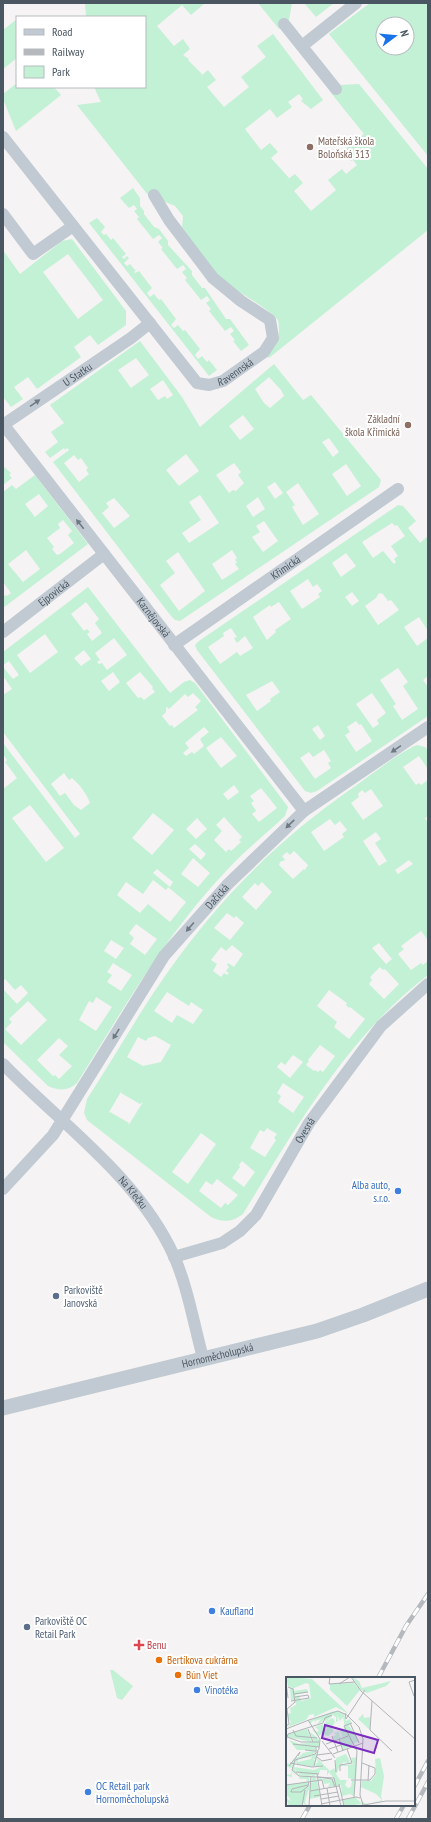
<svg xmlns="http://www.w3.org/2000/svg" width="431" height="1822" font-family="'PT Sans Narrow',sans-serif">
<style>
.green{fill:#c3f1d5;fill-rule:evenodd}
.lines{fill:none;stroke-linecap:round;stroke-linejoin:round}
.minor{stroke:#c1cad2;stroke-width:12}
.tertiary{stroke:#c1cad2;stroke-width:15}
.rail-casing{stroke:#b5b8bd;stroke-width:4.5}
.rail{stroke:#fff;stroke-width:3;stroke-dasharray:9;stroke-linecap:butt}
.oneway{fill:#6e7983}
.education-dot{fill:#8d6e63;stroke:#fff;stroke-width:1.5}
.shop-dot{fill:#3f7fe0;stroke:#fff;stroke-width:1.5}
.service-dot{fill:#5c6f8a;stroke:#fff;stroke-width:1.5}
.health-dot{fill:#e0444e;stroke:#fff;stroke-width:1.5}
.food-dot{fill:#e8710a;stroke:#fff;stroke-width:1.5}
.labels{text-anchor:middle;stroke-width:4;stroke-linejoin:round;paint-order:stroke}
.education-label{font-size:11px;fill:#785e54;stroke:#fff;text-anchor:start}
.street-label{font-size:11px;fill:#4a5661;stroke:#fff}
.shop-label{font-size:11px;fill:#366cbe;stroke:#fff;text-anchor:start}
.service-label{font-size:11px;fill:#4e5e75;stroke:#fff;text-anchor:start}
.health-label{font-size:11px;fill:#be3a42;stroke:#fff;text-anchor:start}
.food-label{font-size:11px;fill:#c56008;stroke:#fff;text-anchor:start}
.inset-road{fill:none;stroke:#b1b4b9;stroke-width:1}
.view{fill:#7b2cbf;fill-opacity:0.15;stroke:#7b2cbf;stroke-width:2}
.inset-edge{fill:none;stroke:#4a5661;stroke-width:2}
</style>
<rect width="100%" height="100%" fill="#f5f3f3"/>
<path class="green" d="M85,3H205L191,15L182,5L157,26L174,46L183,39L190,49L183,55L189,59L188,60L202,74L201,76L208,70L216,80L207,87L224,107L249,87L241,77L266,57L257,46L273,34L323,100L311,109L301,101L303,99L299,94L288,102L292,107L277,118L270,109L245,129L261,150L270,143L278,152L271,158L289,178L288,179L295,174L303,183L294,191L311,211L336,190L328,180L342,169L346,174L357,165L353,160L351,161L347,157L349,155L344,150L364,134L331,93L340,85L359,84L428,169V230L269,358L267,355C277,344 281,335 278,320C261,302 234,292 216,274C203,261 193,242 182,227L183,216L175,206L148,195L77,105L101,102L94,87H145V17H86Z
M258,3H292L289,20L279,29Z
M304,3H334L316,17Z
M370,3H428V156L329,34ZM383,24H407V48H383Z
M17,19V58L3,69V30Z
M17,83V87H54L61,95L16,131L3,99V94Z
M133,188L140,198V206L144,211V214L154,227L159,229L168,241V245L192,271V275L202,288H205L226,319H230L249,345L241,351L233,341L235,340L230,334L234,331L231,327L225,331L209,311L211,309L206,303L210,300L207,296L201,300L185,280L187,278L182,272L186,269L183,265L177,269L161,249L163,248L158,242L162,238L159,235L153,239L137,219L139,217L134,211L137,209L134,205L129,208L120,198Z
M97,218L105,227L101,232L104,235L106,234L111,240L113,238L126,254L122,257L124,259L127,256L129,258L124,263L127,266L130,264L135,270L137,269L134,272L135,273L139,271L152,288L147,293L150,297L154,294L159,300L161,299L176,319L171,325L174,328L178,325L183,331L185,330L200,349L195,355L198,359L202,356L207,362L209,360L217,370L209,376L89,223Z
M72,239L126,311V325L98,345L90,335L74,347L81,357L37,389L28,377L14,387L23,399L11,407L3,397V250L20,274L62,241ZM68,254L103,300L78,319L43,272Z
M140,341L182,397L200,427L274,364L303,400L311,395L381,480L379,487L180,621L175,620L171,616L53,462L69,450L67,448L65,450L64,448L50,458L45,452L58,442L51,432L64,423L50,405ZM136,358L149,375L131,388L118,370ZM269,377L281,390L284,396L270,408L264,403L255,389ZM163,380L173,395L167,399L165,396L158,400L150,389ZM243,415L254,429L240,440L229,426ZM329,438L339,452L333,457L322,442ZM186,454L199,471L179,486L166,470ZM74,455L78,460L81,458L88,468L86,470L89,474L79,482L64,463ZM234,463L241,472L238,475L244,483L236,491L233,490L229,493L216,475ZM346,464L361,486L347,496L332,474ZM275,482L283,493L275,499L267,487ZM298,483L319,514L303,525L292,507L295,505L286,492ZM200,495L219,523L189,543L182,533L201,520L189,502ZM258,497L265,509L253,517L246,506ZM114,498L130,516L114,528L102,513L109,507L106,503ZM264,521L278,541L263,552L252,537L260,532L256,526ZM232,550L237,558L235,560L237,562L235,564L239,569L222,580L212,564ZM178,552L205,591L179,611L160,585L175,573L166,561Z
M3,466L11,473L9,475L12,478L3,485Z
M35,475L88,544L3,608V597L6,595L7,596L11,593L3,582V492L12,485L16,489ZM39,494L48,506L35,517L25,504ZM63,520L72,531L68,535L74,543L60,554L57,555L52,549L54,547L47,538L60,528L58,524ZM26,550L40,569L23,582L8,564Z
M398,505L403,506L416,521L408,528L420,543L428,536V631L419,617L404,627L417,646L428,638V676L423,680L428,687V716L317,791L311,793L305,791L197,650L195,645L199,641ZM392,523L395,526L397,525L405,536L391,546L398,556L394,559L396,562L394,564L383,551L373,558L362,542ZM346,553L356,566L341,577L332,563ZM308,579L313,587L317,584L322,591L318,594L320,597L302,609L290,591ZM352,592L359,601L352,606L345,597ZM379,593L383,594L388,601L391,600L399,610L378,625L365,606L376,598ZM279,602L291,619L275,630L276,632L267,640L253,617L270,605L271,607ZM231,628L237,637L234,638L237,643L245,636L253,648L240,656L237,652L220,664L208,647L224,636L223,633ZM398,668L408,682L403,686L418,709L402,720L393,706L396,704L380,680ZM272,681L280,692L270,699L271,701L257,711L246,695ZM372,693L386,713L377,720L379,724L373,728L356,704ZM356,721L359,725L361,724L372,741L356,752L345,735L350,732L347,727ZM318,725L325,736L320,740L312,729ZM324,750L331,761L328,763L331,768L315,779L300,758L309,752L313,757Z
M88,587L170,693L184,682L190,680L195,683L288,807L285,816C266,834 245,850 227,870C167,933 123,1009 77,1083C68,1091 59,1091 48,1086L3,1042V989L17,1004L28,993L21,985L15,990L5,979L3,981V789L17,778L5,762L7,760L3,754V743L75,838L80,834L3,732V695L12,689L3,676V667L13,679L19,675L9,661L3,665V652ZM86,602L99,619L95,623L102,633L92,641L87,634L90,632L87,629L84,631L71,614ZM45,634L58,652L30,673L17,655ZM114,638L127,655L107,670L102,663L99,664L97,662L100,660L95,653ZM84,650L91,659L81,666L74,658ZM113,672L120,682L109,691L101,681ZM140,672L153,687L152,688L155,692L144,700L141,697L138,698L126,683ZM193,693L201,701L195,707L198,710L174,728L172,725L170,726L162,716L166,712V708L167,707L169,709L185,694L188,697ZM204,727L209,732L200,739L204,746L194,754L192,752L186,756L183,753L189,748L185,743ZM221,737L237,756L221,768L206,748ZM64,773L69,780L72,778C80,785 86,793 90,803L81,810L74,805L65,793L60,796L51,784ZM234,785L239,792L228,800L223,794ZM261,788L277,808L259,822L252,814L256,811L251,803L254,801L250,796ZM30,805L64,848L46,862L12,818ZM153,813L174,830L152,855L132,838ZM224,817L242,837L239,840L241,842L231,851L229,849L226,852L214,840L222,831L216,825ZM197,818L207,829L196,839L186,829ZM195,844L206,854L201,860L189,849ZM193,858L210,873L198,887L181,874ZM157,869L173,882L170,887L153,873ZM153,880L166,890L168,887L186,902L170,922L148,904L140,913L117,895L126,882L143,894ZM136,924L157,939L145,955L130,944L134,938L129,933ZM111,940L124,948L116,959L104,951ZM113,963L132,975L121,991L107,982L112,975L107,972ZM96,997L112,1007L96,1031L79,1020L89,1001L93,1003ZM28,1001L47,1020L21,1045L5,1029L12,1022L9,1019ZM59,1038L68,1046L59,1055L72,1066L59,1079L55,1075L53,1076L37,1060Z
M417,745L425,747L428,750V769L419,756L403,767L416,785L419,783L421,785L428,780V816L425,818L428,823V940L421,931L401,946L404,949L398,954L411,970L421,963L423,965L428,961V975C349,1035 294,1130 243,1214C232,1222 224,1223 211,1217L87,1120L84,1113L87,1099C114,1058 137,1016 165,976C218,900 277,840 354,787C371,775 398,753 417,745ZM371,789L383,806L363,820L351,803L359,797L358,794L362,790L365,793ZM330,819L335,825L340,821L347,830L342,834L344,837L324,851L311,832ZM376,832L381,839L375,843L387,861L379,866L363,841ZM294,851L308,865L305,870L304,869L293,879L279,865L280,862L285,860L282,856L287,852L290,855ZM409,860L413,864L398,874L395,870ZM262,882L272,892L256,910L242,897L255,883L258,886ZM227,913L234,918L236,916L244,923L230,940L214,928ZM379,943L392,959L386,964L372,948ZM232,945L243,954L234,967L228,963L227,965L229,967L226,971L229,973L227,975L224,973L221,977L213,971L217,964L211,960L221,947L226,951ZM380,967L383,970L385,969L399,984L384,999L369,984L372,980L370,977ZM329,990L347,1003L346,1005L349,1008L350,1007L365,1019L349,1039L334,1027L337,1022L317,1006ZM167,992L189,1006L191,1002L203,1010L193,1024L177,1015L172,1023L154,1011ZM155,1036L171,1045L161,1062L143,1066L127,1057L138,1037L146,1041L148,1038ZM320,1045L335,1056L323,1072L320,1070L318,1072L315,1070L314,1071L306,1065L309,1061L308,1060ZM293,1055L303,1062L290,1078L277,1067L281,1062L285,1065ZM283,1083L304,1097L293,1113L278,1102L281,1096L277,1093ZM122,1090L121,1093L140,1104L143,1102L128,1126L129,1123L110,1112L108,1114ZM267,1128L277,1134L274,1138L276,1140L265,1157L250,1148L260,1130L264,1132ZM201,1133L216,1144L188,1184L172,1172ZM242,1161L255,1172L244,1187L232,1178L240,1167L239,1165ZM217,1179L238,1195L228,1205L225,1203L221,1208L199,1191L206,1181L212,1185Z
M110,1670H113L133,1686L122,1700L117,1698Z"/>
<g class="lines">
<g class="minor">
<path d="M284,24L336,89"/>
<path d="M302,46L356,3"/>
<path id="s1" d="M3,137L197,383L209,385L223,381L264,352L273,338L270,320L241,301L213,278L169,220L154,195"/>
<path d="M3,214L33,254L73,226"/>
<path id="s2" d="M3,424L304,811"/>
<path id="s3" d="M3,425L131,338L150,323"/>
<path id="s4" d="M3,632L104,554"/>
<path id="s5" d="M174,645L398,489"/>
<path id="s6" d="M3,1064C61,1124 139,1178 174,1256C188,1288 194,1325 203,1358"/>
<path id="s7" d="M3,1189L53,1135L164,956L228,884L304,811L428,727"/>
<path id="s8" d="M174,1257L222,1243L240,1231L256,1215L309,1123L381,1026L428,984"/>
</g>
<path class="tertiary" id="s9" d="M3,1408L317,1331L363,1315L428,1289"/>
<g class="rail-casing">
<path id="rail" d="M378,1678L406,1626L428,1594
M414,1787L428,1761
M302,1819L310,1805
M396,1819L404,1805
M408,1819L428,1782"/>
</g>
<use href="#rail" class="rail"/>
</g>
<defs><path id="oneway-solid" d="M-6-.8H1V-3.2L6.5 0L1 3.2V.8H-6Z"/></defs>
<g class="oneway">
<use href="#oneway-solid" transform="translate(35 403) rotate(-34)"/>
<use href="#oneway-solid" transform="translate(80 524) rotate(-128)"/>
<use href="#oneway-solid" transform="translate(396 749) rotate(146)"/>
<use href="#oneway-solid" transform="translate(290 824) rotate(136)"/>
<use href="#oneway-solid" transform="translate(190 927) rotate(131)"/>
<use href="#oneway-solid" transform="translate(116 1034) rotate(122)"/>
</g>
<g class="education-dot">
<circle cx="310" cy="147" r="4"/>
<circle cx="408" cy="425" r="4"/>
</g>
<g class="shop-dot">
<circle cx="398" cy="1191" r="4"/>
<circle cx="212" cy="1611" r="4"/>
<circle cx="197" cy="1690" r="4"/>
<circle cx="88" cy="1792" r="4"/>
</g>
<g class="service-dot">
<circle cx="56" cy="1296" r="4"/>
<circle cx="27" cy="1627" r="4"/>
</g>
<path class="health-dot" d="M137 1639h4v4h4v4h-4v4h-4v-4h-4v-4h4z"/>
<g class="food-dot">
<circle cx="159" cy="1660" r="4"/>
<circle cx="178" cy="1675" r="4"/>
</g>
<g class="labels">
<g class="education-label">
<text x="318" y="145">Mateřská škola<tspan x="318" dy="13">Boloňská 313</tspan></text>
<text x="400" y="423" text-anchor="end">Základní<tspan x="400" dy="13">škola Křimická</tspan></text>
</g>
<g class="street-label">
<text dy="4" stroke="none"><textPath href="#s1" startOffset="355">Ravennská</textPath></text>
<text dy="4" stroke="none"><textPath href="#s3" startOffset="90">U Statku</textPath></text>
<text dy="4" stroke="none"><textPath href="#s5" startOffset="136">Křimická</textPath></text>
<text dy="4" stroke="none"><textPath href="#s4" startOffset="64">Ejpovická</textPath></text>
<text dy="4" stroke="none"><textPath href="#s2" startOffset="245">Kaznějovská</textPath></text>
<text dy="4" stroke="none"><textPath href="#s7" startOffset="364">Dačická</textPath></text>
<text dy="4" stroke="none"><textPath href="#s8" startOffset="192">Ovesná</textPath></text>
<text dy="4" stroke="none"><textPath href="#s6" startOffset="183">Na Křečku</textPath></text>
<text dy="4" stroke="none"><textPath href="#s9" startOffset="221">Hornoměcholupská</textPath></text>
</g>
<g class="shop-label">
<text x="390" y="1189" text-anchor="end">Alba auto,<tspan x="390" dy="13">s.r.o.</tspan></text>
<text x="220" y="1615">Kaufland</text>
<text x="205" y="1694">Vinotéka</text>
<text x="96" y="1790">OC Retail park<tspan x="96" dy="13">Hornoměcholupská</tspan></text>
</g>
<g class="service-label">
<text x="64" y="1294">Parkoviště<tspan x="64" dy="13">Janovská</tspan></text>
<text x="35" y="1625">Parkoviště OC<tspan x="35" dy="13">Retail Park</tspan></text>
</g>
<g class="health-label">
<text x="147" y="1649">Benu</text>
</g>
<g class="food-label">
<text x="167" y="1664">Bertíkova cukrárna</text>
<text x="186" y="1679">Bún Viet</text>
</g>
</g>
<g transform="translate(286 1677)">
<rect width="129" height="129" fill="#f5f3f3"/>
<path d="M0,0L26,2L63,37L50,30L28,40V37L23,38L20,43L2,50L5,45L0,37L5,36L4,31L10,28L9,24H12L9,23L8,14L21,12L22,15L9,18L11,20L13,18L15,24L25,21L23,7L20,6L8,11V23H5L4,11H7L2,9ZM66,0L73,4L76,11L105,4L100,9L81,16L75,13ZM68,6L74,13L61,29L44,13V7ZM52,34L58,37L60,44L64,42L65,46L62,47L73,64L57,73L53,63L62,59L56,60L54,53L59,51L57,40L54,44L51,38L52,44L50,45V40L45,37L46,40L39,44L38,42L36,45L31,47L35,42L29,44L30,47L28,43L24,47L23,44L45,35ZM77,37L78,41L84,40V53L72,42ZM47,41L49,45L46,50L48,56L53,54L55,61L48,63L47,59L50,58L47,55L42,59L35,57L33,59L28,55L26,52L31,55L33,53L29,50L37,47V52H41L38,47L41,43L45,46L42,43ZM21,52L26,65L1,60L2,57ZM24,55L33,62V70L13,69L29,70V73H11L3,63L13,67L28,65ZM31,73H32L29,76L20,79H25V80L12,82V85L25,82L26,78L31,76L30,82L26,83H29L28,90L11,87L10,84L8,90L28,93L37,89L29,90L30,86H32L31,81L44,94L48,91L49,94V91L50,90V95V81L60,77L65,87L58,85L54,88H61L67,87L65,81L71,80L70,103L62,101V94H54H62V89H54L50,97L54,103H61L59,108L62,111L65,110L66,104H70L68,119L64,117L56,119L53,109L56,117L55,108L49,109L48,104V109L42,110L44,106L38,107L37,103H32L33,101L47,103L32,99L49,103L43,95L41,99V93H34L33,97H14L8,91L12,97H30L28,99L31,104L25,105L27,99L24,98L22,108L5,112V115L7,112L24,108L19,125L21,129L16,125V129H3L0,121L5,124L2,119L0,120V108L22,105L20,102H12L15,101L12,100L23,99L13,98L9,96L6,91L8,83L5,92L7,96L11,99L6,96V100L10,101L1,99L0,105V98L6,97L5,91L0,89V86L4,87L10,80H17H13L17,76ZM94,81L98,99L95,120L92,118L96,121V124H95L78,127L77,128L75,123L80,127L96,123L90,117L75,110L76,104H85L90,97L89,82ZM31,104L34,120L23,122L25,106ZM69,120L76,127L60,129L58,127L57,123Z" fill="#c3f1d5"/>
<path class="inset-road" d="M44,0L43,7L69,5M65,0L75,14L129,62M0,6L2,21M53,7L64,0M8,17L22,15M128,19L123,5L129,3M9,20L22,18L23,21M5,24L23,21M86,24L84,53L106,74M59,36L60,42L79,13M22,43L34,62L33,72L29,77L9,83L6,93L13,99L48,101L55,129M23,43L52,34L61,38L73,50L77,62L74,118L77,128M64,46L73,66M66,46L58,49L71,74L68,120M0,49L3,47L1,32L9,25L7,12L2,10M0,52L23,43M22,52L27,65M7,53L10,59L31,61M46,59L52,75M1,60L2,57L37,46L39,41L46,38M1,60L15,65H33M53,62L57,74M36,64L49,81M7,67L33,70M40,67L62,59M43,72L55,68M19,73L30,74V70M47,77L77,66M31,78L46,76M31,80L36,84L46,82M49,83L50,95M4,86L26,90L37,89M3,89L14,75L12,79M28,89L32,74M54,94V88L66,86L61,72M10,95L33,97M31,97L36,129M32,100L46,102L49,110M65,103H84L89,97V91L76,86M82,104L83,88M53,107L58,129M0,108L36,103L38,111M22,108L6,112L5,115H15L22,109L23,105M41,111L44,129M24,114L53,109M28,119L52,115M35,122L53,119M35,127L70,120L74,121M16,129L19,113M23,129L25,99M72,129L100,124H129"/>
<path class="view" d="M39,48L92,63L88,76L36,61Z"/>
<rect width="129" height="129" class="inset-edge"/>
</g>
<rect width="431" height="1822" fill="none" stroke="#4a5661" stroke-width="8"/>
<rect x="16" y="16" width="130" height="72" fill="#ffffff" stroke="#b7bbc0"/>
<rect x="24" y="29" width="20" height="6" fill="#c1cad2" stroke="#b7bbc0"/>
<text x="52" y="36" font-size="12" fill="#4a5661">Road</text>
<rect x="24" y="49" width="20" height="6" fill="#b5b8bd" stroke="#b7bbc0"/>
<text x="52" y="56" font-size="12" fill="#4a5661">Railway</text>
<rect x="24" y="66" width="20" height="12" fill="#c3f1d5" stroke="#b7bbc0"/>
<text x="52" y="76" font-size="12" fill="#4a5661">Park</text>
<g transform="translate(395 36) rotate(74)"><circle r="19" fill="#ffffff" stroke="#b7bbc0"/>
<path d="M0-3L7 15L0 10L-7 15Z" fill="#1a73e8"/>
<text y="-6" font-size="11" font-weight="bold" text-anchor="middle" fill="#4a5661">N</text>
</g>
</svg>
